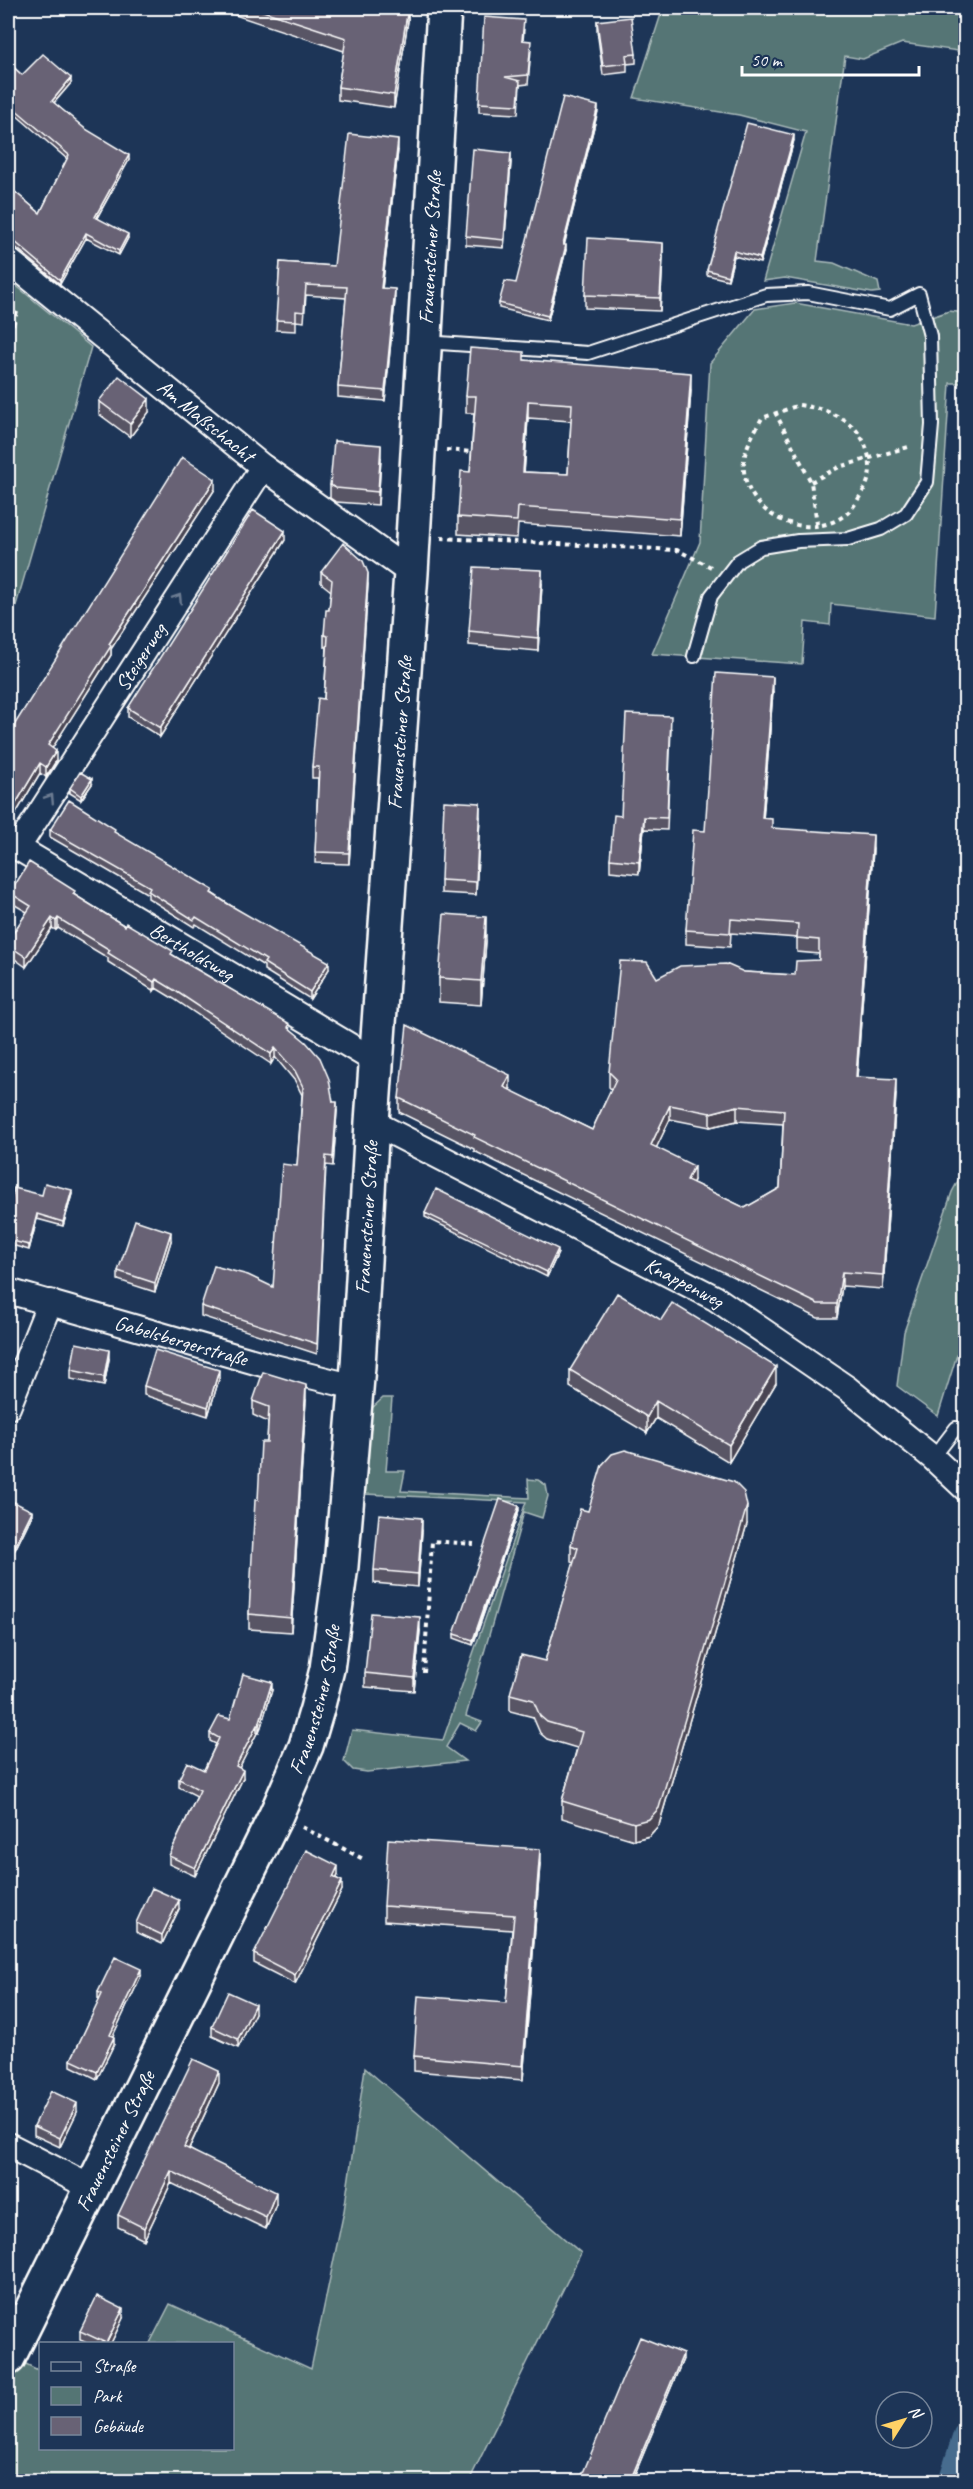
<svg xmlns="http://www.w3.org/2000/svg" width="973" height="2489" font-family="Caveat,sans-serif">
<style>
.green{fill:#547574;stroke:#aababa;stroke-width:1.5}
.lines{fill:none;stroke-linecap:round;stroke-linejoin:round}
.canal{stroke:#466c8e;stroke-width:26}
.lane-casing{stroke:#fff;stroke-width:16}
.street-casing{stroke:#fff;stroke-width:28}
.secondary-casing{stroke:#fff;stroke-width:38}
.path{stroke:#fff;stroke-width:4;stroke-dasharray:4.5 4.5;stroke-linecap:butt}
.lane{stroke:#1d3557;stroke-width:12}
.street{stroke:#1d3557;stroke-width:24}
.secondary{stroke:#1d3557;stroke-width:33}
.wall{fill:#595465;stroke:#fff;stroke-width:1.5;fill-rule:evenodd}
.shaded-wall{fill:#494552;stroke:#fff;stroke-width:1.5}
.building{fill:#686275;stroke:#fff;stroke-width:1.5;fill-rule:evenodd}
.oneway{stroke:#6c7c92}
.labels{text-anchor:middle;stroke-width:5;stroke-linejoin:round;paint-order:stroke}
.street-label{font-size:21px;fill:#fff;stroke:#1d3557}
</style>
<rect width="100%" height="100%" fill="#1d3557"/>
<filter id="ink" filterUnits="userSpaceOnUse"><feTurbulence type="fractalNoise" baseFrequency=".0167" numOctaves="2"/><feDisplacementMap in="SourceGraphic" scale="12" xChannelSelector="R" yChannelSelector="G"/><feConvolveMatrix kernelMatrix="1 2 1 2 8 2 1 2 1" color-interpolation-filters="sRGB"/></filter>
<g filter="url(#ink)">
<path class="green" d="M663,8H965V52L902,43L863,59L845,56L817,261L834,263L878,282L880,292L872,293L785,278L763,281L806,132L739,115L634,98Z
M8,279L91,347L8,633Z
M795,303L911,324L949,311L965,313V383H950L935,616L831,604L830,625L805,622L802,664L652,654L700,542L710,363L755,309Z
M965,1168V1329L938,1416L897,1386L904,1332L952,1192Z
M383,1398H392L386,1471H405L401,1491L529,1498L528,1479L538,1480L546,1485L548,1496L542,1518L524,1512L466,1716L482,1722L476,1731L460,1723L446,1747L465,1761L367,1772L353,1770L344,1761L352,1730L443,1740L526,1502L365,1494L371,1409Z
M365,2068L581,2253L469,2481L8,2482V2368L12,2357L40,2371V2448H232V2344L150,2343L170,2304L311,2369L344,2211Z"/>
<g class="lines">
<path class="canal" d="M951,2482L966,2435"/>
<g class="lane-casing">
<path id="lane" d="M425,342L588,353L766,295L808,293L890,309L919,294L930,336L932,425L927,482L906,514L881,529L848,539L798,541L761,547L738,561L711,596L694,656
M933,1458L956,1428
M8,2309L27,2316"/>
</g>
<g class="street-casing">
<g id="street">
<path id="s1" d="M8,260L263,467L411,573"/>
<path id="s2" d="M8,842L377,1062"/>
<path id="s3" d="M18,847L263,467"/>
<path id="s4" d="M372,1122L715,1298L848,1389L933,1458L966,1489"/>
<path id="s5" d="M8,1291L266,1365L355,1387"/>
<path d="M8,1407L50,1302"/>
<path d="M8,2145L92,2188"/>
</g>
</g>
<g class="secondary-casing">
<g id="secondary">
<path id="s6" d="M8,2358L276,1815L306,1746L317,1709L327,1669L341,1566L358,1366L372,1122L411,573L444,8"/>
</g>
</g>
<path class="path" d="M8,342L18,308
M799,405C828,409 858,420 867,450C872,466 871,479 862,493C857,501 852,510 845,515C804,545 739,511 744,460C746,445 755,431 762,418Z
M775,412L811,482L817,524
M446,450L473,452
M811,482L839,467L912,446
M441,538L677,550L711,567
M424,1673L432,1541L474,1544
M302,1827L365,1860"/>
<use href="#lane" class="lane"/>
<use href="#street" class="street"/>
<use href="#secondary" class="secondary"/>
</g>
<path class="wall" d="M214,8H408V21L394,108L338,100V87L344,51Z
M597,21L636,54V63L627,64V72L603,75L597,30Z
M524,29L523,41L531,50L528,84L520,85L518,114L479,112V103Z
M8,62L22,75L71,83L54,103L84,128L129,160L97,218L128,238L119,255L86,238L60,284L8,241V186L40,213L67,159L8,108Z
M598,111L564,245L566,250L548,320L499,308V303L516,283Z
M794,140L760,263L734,256L728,280L707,275V270Z
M398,150L382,288L395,300L385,401L338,397V387L346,298L306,295L304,322L296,321V331L276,330L280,262L334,266Z
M511,162L504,248L466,245V236Z
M663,257L660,311L585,308V295Z
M524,360L691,390L680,536L518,524L517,538L458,534V517L470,472L474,413H466V396ZM528,418L571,421L568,474L524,472Z
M99,401L149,412L130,437L99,414Z
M381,458L378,505L336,502L330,498V485Z
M215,489L111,649V655L52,748L56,761L46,777L40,773L12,820L8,817V735Z
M285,540L160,737L128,717V708Z
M321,572L368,584L349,864L315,863L318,778H312V767L324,699L327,647H324V635L329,610L331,591L321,583Z
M542,584L538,651L469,645V631Z
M773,691L763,819L772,828L873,849L857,1077L896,1094L883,1289L842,1286L837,1318H818L474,1151V1149L399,1112V1098L510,1089L509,1090L592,1130L611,1089L609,1087V1072L657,978L744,972L795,975L819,960V954L797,952V938L731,933L730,947L686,944V930L705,831ZM670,1119L710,1127L737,1121L783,1124L780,1188L745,1208L693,1183L694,1180L656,1148Z
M671,728L667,830L644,829L639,874L610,871V859L621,816Z
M92,784L81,800L70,793V788Z
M480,816L476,895L441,893V880Z
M50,830L115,833L213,894L329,969L310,999L264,970V966L196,924L194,927L148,898V894L50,837Z
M10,893L75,895L290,1028L333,1102L337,1111L333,1166L326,1165L317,1354L201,1316V1306L273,1287L297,1166L302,1095L295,1081L275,1057L271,1064L174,999L156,988L154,991L108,962V958L58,928L56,930L52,928L26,967L8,954V941L27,912L10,902Z
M486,941L481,1005L439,1002V978Z
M72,1194L63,1226L37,1219L29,1250L8,1244V1214L42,1195Z
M425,1213L558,1253L547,1277L425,1217Z
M171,1241L155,1292L118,1280V1271Z
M661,1320L776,1383L729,1462L656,1418L647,1433L570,1387V1370Z
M109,1359L104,1386L71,1379V1370Z
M219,1379L208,1416L144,1395V1386Z
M306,1400L291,1632L249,1629V1614L258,1500L267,1442L268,1422L253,1415V1401Z
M8,1499L32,1515L15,1550L8,1546Z
M519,1510L473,1645L454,1638V1634Z
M588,1511L747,1524L659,1825L649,1836L634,1840L562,1818V1801L577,1748L547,1739L540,1733L533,1717L510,1711V1694L545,1661L574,1563L571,1562V1545Z
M422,1531L418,1587L374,1583V1570Z
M420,1631L414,1691L365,1687V1673Z
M272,1690L259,1733H257L239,1768L243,1778L195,1876L169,1864V1856L197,1796L179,1787V1779L204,1770L216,1744L210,1741V1733Z
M540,1864L523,2080L414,2071V2056L506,2003L512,1930L384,1921V1906Z
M338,1875L337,1878L342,1890L295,1984L254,1963V1954Z
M179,1909L162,1944L136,1932V1923Z
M141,1976L112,2037L114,2044L97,2079L71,2066V2060L100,2000L98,1999V1992Z
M255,2013L238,2048L212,2036V2027Z
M219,2083L189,2149L276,2204L266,2229L171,2183L144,2240L118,2227V2215Z
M77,2112L60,2147L34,2135V2126Z
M123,2318L111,2343H87L80,2340V2331Z
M683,2359L632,2481H586L582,2480V2475Z"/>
<path class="shaded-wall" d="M408,8V21L394,108V95Z
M71,78V83L52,105V101Z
M598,106V111L563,250V245Z
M794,135V140L760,263V258Z
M398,140V150L381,298V288Z
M511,153V162L504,248V240Z
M129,155V160L95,221V217Z
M86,233V238L60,284V280Z
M128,234V238L119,255V251Z
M663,243V257L660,311V298Z
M566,245V250L548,320V316Z
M734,251V256L728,280V276Z
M395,289V300L385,401V391Z
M691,373V390L680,536V519Z
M149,399V412L130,437V424Z
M528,401V418L523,489V472Z
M381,445V458L378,505V492Z
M215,479V489L111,649V655L48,755V745L109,644Z
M285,531V540L160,737V728Z
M542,570V584L538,651V638Z
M368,573V584L349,864V853Z
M773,677V691L762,833V818Z
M56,751V761L46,777V767Z
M40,763V773L12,820V810Z
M92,779V784L81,800V796Z
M480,803V816L476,895V882Z
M644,817V829L639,874V862Z
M873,835V849L856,1091V1077Z
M486,917V941L481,1005V981Z
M52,918V928L26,967V957Z
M58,918V928L56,930V921Z
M329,962V969L310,999V992Z
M156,979V988L154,991V982Z
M275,1048V1057L271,1064V1054Z
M510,1075V1089L504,1101V1087Z
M896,1079V1094L883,1289V1275Z
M337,1102V1111L333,1166V1157Z
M670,1105V1119L651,1159V1145Z
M737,1106V1121L710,1127V1113Z
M694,1166V1180L687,1195V1180Z
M72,1190V1194L63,1226V1222Z
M37,1214V1219L29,1250V1245Z
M171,1232V1241L155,1292V1283Z
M558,1249V1253L547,1277V1272Z
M842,1272V1286L837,1318V1304Z
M109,1350V1359L104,1386V1377Z
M776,1367V1383L729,1462V1445Z
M219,1370V1379L208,1416V1407Z
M306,1385V1400L291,1632V1618Z
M656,1401V1418L647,1433V1417Z
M519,1506V1510L473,1645V1640Z
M747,1506V1524L659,1825L649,1836L634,1840V1823Z
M32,1511V1515L15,1550V1546Z
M422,1518V1531L418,1587V1574Z
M420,1617V1631L414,1691V1678Z
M272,1682V1690L259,1733V1725Z
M257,1725V1733L236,1774V1766Z
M243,1770V1778L195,1876V1868Z
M540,1849V1864L523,2080V2066Z
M338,1866V1875L333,1886V1877Z
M342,1881V1890L295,1984V1975Z
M179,1900V1909L162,1944V1935Z
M141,1969V1976L110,2042V2035Z
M255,2004V2013L238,2048V2039Z
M114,2037V2044L97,2079V2072Z
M219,2071V2083L184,2159V2147Z
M77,2103V2112L60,2147V2138Z
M171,2171V2183L144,2240V2228Z
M276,2192V2204L266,2229V2217Z
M123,2309V2318L111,2343H106Z
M683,2354V2359L632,2481H630Z"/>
<path class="building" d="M254,8H408L394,95L338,87L346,38Z
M484,17L524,20L522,40L531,41L528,75L505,77L520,81L518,105L479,103Z
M631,17L636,54L626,55L627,63L603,66L597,21Z
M43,54L71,78L52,101L84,128L129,155L95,217L128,234L119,251L86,233L60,280L8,236V186L40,213L69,155L8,103V62L22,75Z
M563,97L598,106L563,245H566L548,316L499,303L505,281L516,283Z
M747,123L794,135L760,258L734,251L728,276L707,270Z
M349,134L398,140L381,288L395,289L385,391L338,387L347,287L306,285L304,312L296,311V321L276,320L280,262L334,266Z
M473,149L511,153L504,240L466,236Z
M588,238L663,243L660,298L585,295Z
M470,348L524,352V360L691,373L680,519L518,507L517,521L458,517L461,471L470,472L476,396H466ZM528,401L572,404L568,474L523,472Z
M119,376L149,399L130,424L99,401Z
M334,441L381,445L378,492L336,488L330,485Z
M182,457L215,479L109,644L111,646L48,745L56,751L46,767L40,763L12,810L8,807V735Z
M253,510L285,531L160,728L128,708Z
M343,543L363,561L368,573L349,853L315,852L319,767H312L318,698L324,699L328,636L324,635L326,610H329L332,580L321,572Z
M474,567L542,570L538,638L469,631Z
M716,673L773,677L762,818L772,819V828L873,835L856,1077L896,1079L883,1275L842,1272L837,1304H818L474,1137L475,1135L399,1098L407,1025L510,1075L504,1087L592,1130L616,1079L609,1072L620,961L647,962L657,978L680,966L726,964L744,972L795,975L796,961L819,960V940L797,938L798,924L731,919L730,933L686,930L693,830L705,831ZM670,1105L710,1113L737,1106L784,1110L780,1188L745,1208L687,1180L694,1166L651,1145Z
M626,714L671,716L667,818L644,817L639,862L610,859L614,815L621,816Z
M80,772L92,779L81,796L70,788Z
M69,800L115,829L114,832L213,890L211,893L228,904L329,962L310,992L264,963L266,960L196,917L194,920L148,891L150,887L50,830Z
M444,801L480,803L476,882L441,880Z
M29,862L75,891L73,894L125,926L126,923L173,951L171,954L189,965L290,1024L288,1027L306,1042L320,1058L329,1079L333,1102H337L333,1157L326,1156L317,1344L201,1306L214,1266L248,1275L273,1287L282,1164L297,1166L303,1087L295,1071L275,1048L271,1054L174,990L156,979L154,982L108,953L110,950L58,918L56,921L52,918L26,957L8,945V941L31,906L10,893Z
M444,914L486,917L481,981L439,978Z
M45,1183L72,1190L63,1222L37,1214L29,1245L8,1240V1214L14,1188L42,1195Z
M436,1189L558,1249L547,1272L425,1213Z
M135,1220L171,1232L155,1283L118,1271Z
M617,1293L661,1320L672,1303L776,1367L729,1445L656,1401L647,1417L570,1370Z
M76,1343L109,1350L104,1377L71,1370Z
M155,1350L219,1370L208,1407L144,1386Z
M263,1372L306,1385L291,1618L249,1614L255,1500H258L261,1442H267L269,1407L253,1401Z
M625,1450L734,1482L744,1492L747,1506L659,1808L649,1819L634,1823L562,1801L582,1732L547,1722L540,1716L533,1700L510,1694L521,1655L545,1661L578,1548L571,1545L580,1509L588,1511L602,1465L612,1454Z
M8,1499L32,1511L15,1546L8,1542Z
M500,1499L519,1506L473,1640L454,1634Z
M379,1514L422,1518L418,1574L374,1570Z
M371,1613L420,1617L414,1678L365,1673Z
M243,1674L272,1682L259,1725H257L236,1766L243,1770L195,1868L169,1856L200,1790L179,1779L187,1762L204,1770L219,1738L210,1733L219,1716L230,1719Z
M388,1839L540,1849L523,2066L414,2056L418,1996L506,2003L514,1915L384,1906Z
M306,1850L338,1866L333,1877L342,1881L295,1975L254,1954Z
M152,1888L179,1900L162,1935L136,1923Z
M115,1957L141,1969L110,2035L114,2037L97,2072L71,2060L102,1994L98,1992Z
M228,1992L255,2004L238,2039L212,2027Z
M193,2059L219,2071L184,2147L276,2192L266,2217L171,2171L144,2228L118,2215Z
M51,2091L77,2103L60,2138L34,2126Z
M97,2296L123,2309L106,2343L80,2331Z
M640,2337L683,2354L630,2481H597L582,2475Z"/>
<defs><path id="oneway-chevron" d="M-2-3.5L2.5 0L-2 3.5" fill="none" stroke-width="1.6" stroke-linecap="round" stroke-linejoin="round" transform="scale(1.5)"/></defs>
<g class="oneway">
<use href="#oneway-chevron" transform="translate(178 598) rotate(-57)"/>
<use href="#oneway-chevron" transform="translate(50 798) rotate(-57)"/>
</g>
</g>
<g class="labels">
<g class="street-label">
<text dy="7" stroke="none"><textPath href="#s6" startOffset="2186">Frauensteiner Straße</textPath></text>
<text dy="7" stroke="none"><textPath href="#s1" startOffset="255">Am Maßschacht</textPath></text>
<text dy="7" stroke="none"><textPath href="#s3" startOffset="226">Steigerweg</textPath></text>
<text dy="7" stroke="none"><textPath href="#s6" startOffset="1700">Frauensteiner Straße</textPath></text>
<text dy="7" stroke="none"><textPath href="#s2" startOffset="214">Bertholdsweg</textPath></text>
<text dy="7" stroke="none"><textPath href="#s6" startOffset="1214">Frauensteiner Straße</textPath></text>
<text dy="7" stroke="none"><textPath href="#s4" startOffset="351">Knappenweg</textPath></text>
<text dy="7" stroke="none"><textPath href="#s5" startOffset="180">Gabelsbergerstraße</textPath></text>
<text dy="7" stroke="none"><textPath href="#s6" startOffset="728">Frauensteiner Straße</textPath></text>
<text dy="7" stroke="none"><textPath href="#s6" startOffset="242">Frauensteiner Straße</textPath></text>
</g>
</g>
<rect width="973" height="2489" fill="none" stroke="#1d3557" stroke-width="30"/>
<rect x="15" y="15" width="943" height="2459" fill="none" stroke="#fff" stroke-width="2" filter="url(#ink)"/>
<rect x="39" y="2342" width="195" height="108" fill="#1d3557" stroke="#77869a" stroke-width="1.5"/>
<rect x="51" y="2362" width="30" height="9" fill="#1d3557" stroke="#77869a" stroke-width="1.5"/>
<text x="93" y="2372" font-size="18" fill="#ffffff">Straße</text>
<rect x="51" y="2387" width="30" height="18" fill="#547574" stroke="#77869a" stroke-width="1.5"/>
<text x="93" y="2402" font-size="18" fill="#ffffff">Park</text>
<rect x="51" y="2417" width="30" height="18" fill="#686275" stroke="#77869a" stroke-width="1.5"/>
<text x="93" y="2432" font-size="18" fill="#ffffff">Gebäude</text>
<g transform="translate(904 2420) rotate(53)"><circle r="28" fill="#1d3557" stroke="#77869a" stroke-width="1.5"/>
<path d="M0-4.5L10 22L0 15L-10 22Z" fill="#ffd166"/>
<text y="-9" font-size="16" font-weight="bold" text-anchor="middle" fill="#ffffff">N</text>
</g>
<path d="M742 66v9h177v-9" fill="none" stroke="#ffffff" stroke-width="3"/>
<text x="751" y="66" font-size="18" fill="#ffffff" stroke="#1d3557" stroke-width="4.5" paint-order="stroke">50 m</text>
</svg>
